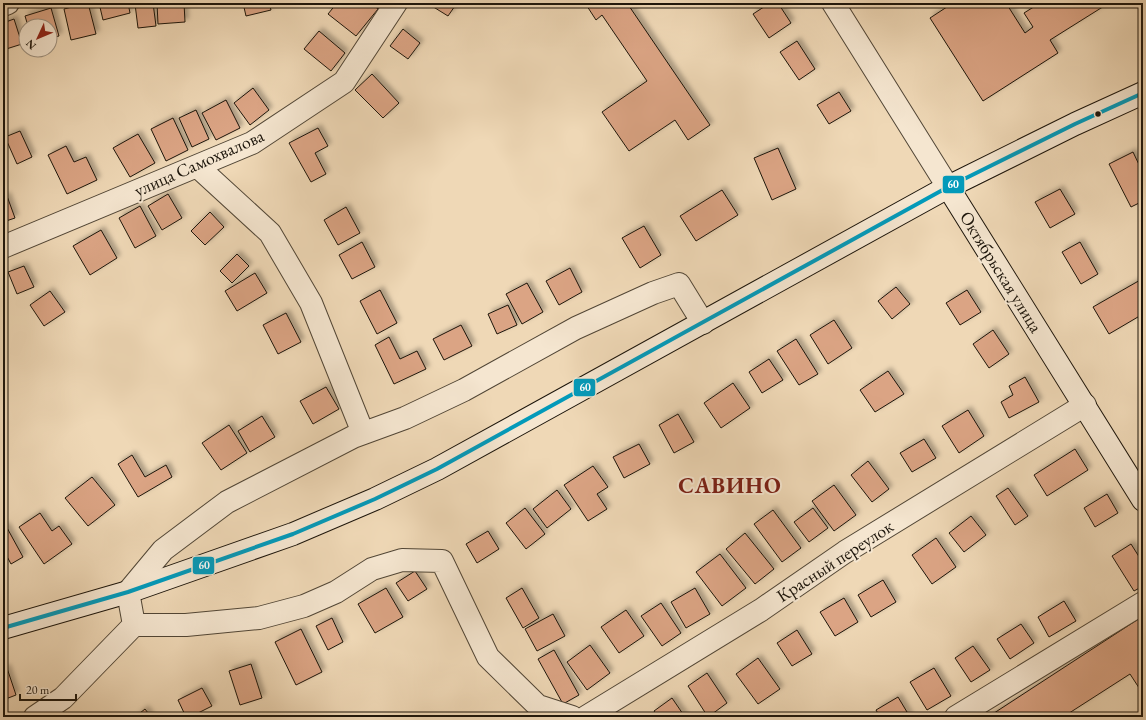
<svg xmlns="http://www.w3.org/2000/svg" width="1146" height="720" font-family="'EB Garamond',serif">
<style>
.building{fill:#dba484;stroke:#1c150b;filter:url(#shadow)}
.lines{fill:none;stroke-linecap:round;stroke-linejoin:round}
.street-casing{stroke:#514636;stroke-width:24}
.secondary-casing{stroke:#1c150b;stroke-width:24}
.street{stroke:#f5e6d0;stroke-width:22}
.secondary{stroke:#f5e6d0;stroke-width:22}
.bus-1-casing{stroke:#f5e6d0;stroke-width:7}
.bus-1{stroke:#039aba;stroke-width:4}
.bus-dot{fill:#1c150b;stroke:#f5e6d0;stroke-width:1.5}
.labels{text-anchor:middle;stroke-width:4;stroke-linejoin:round;paint-order:stroke}
.street-label{font-size:18px;fill:#1c150b;stroke:#f5e6d0}
.district-label{font-size:22px;font-weight:bold;letter-spacing:1px;fill:#7a1f14;stroke:#f5e6d0}
.line-badge{stroke:#f5e6d0;stroke-width:1.5}
.badge-label{font-size:11px;text-anchor:middle;font-weight:bold;fill:#fff}
</style>
<defs>
<filter id="shadow"><feDropShadow dx="3.5" dy="-3.5" stdDeviation="2" flood-color="#0004"/></filter>
</defs>
<rect width="100%" height="100%" fill="#efd8b6"/>
<filter id="stains"><feTurbulence type="fractalNoise" baseFrequency=".005" numOctaves="4"/><feColorMatrix values="0 0 0 0 .2 0 0 0 0 .09 0 0 0 0 .02 0 0 0 .5 -.17"/></filter>
<radialGradient id="worn" r=".72"><stop offset=".6" stop-color="#630" stop-opacity="0"/><stop offset="1" stop-color="#630" stop-opacity=".3"/></radialGradient>
<path class="building" d="M88,3L96,34L71,40L64,9Z
M99,3H128L130,13L103,20Z
M131,3H153L156,26L138,28L135,4Z
M157,3H184L185,22L158,24Z
M243,3H269L271,10L246,16Z
M337,3H371L378,9L356,36L328,14Z
M427,3H457L448,16Z
M585,3H627L710,125L688,140L675,120L629,151L602,112L647,81L602,15L596,20Z
M770,3H778L791,23L769,38L753,14Z
M953,3H1006L1025,33L1033,27L1024,13L1040,3H1109L1050,40L1058,53L983,101L930,18Z
M51,8L59,36L50,38V26H28L25,16Z
M14,19L22,44L3,50V23Z
M403,29L420,43L408,59L390,46Z
M319,31L345,53L331,71L304,49Z
M797,41L815,69L799,80L780,52Z
M372,74L399,103L383,118L355,90Z
M253,88L269,110L250,125L234,103Z
M839,92L851,111L829,124L817,105Z
M226,100L240,128L216,140L202,113Z
M196,110L209,139L192,147L179,118Z
M173,118L188,150L166,161L151,129Z
M318,128L328,146L315,153L326,174L311,182L289,143Z
M20,131L32,157L17,164L5,137Z
M138,134L155,163L130,177L113,148Z
M66,146L74,162L86,157L97,180L67,194L48,155Z
M778,148L796,189L772,200L754,158Z
M1133,152L1143,173V201L1131,207L1109,164Z
M1060,189L1075,214L1050,228L1035,202Z
M722,190L738,215L696,241L680,216Z
M168,194L182,218L162,230L148,206Z
M7,196L15,218L3,222V197Z
M140,206L156,236L135,248L119,218Z
M346,207L360,233L338,245L324,220Z
M210,212L224,227L205,245L191,231Z
M644,226L661,255L640,268L622,238Z
M101,230L117,258L90,275L73,246Z
M362,242L375,267L352,279L339,255Z
M1080,242L1098,274L1081,284L1062,252Z
M237,254L249,266L232,283L220,271Z
M24,266L34,287L17,294L8,272Z
M570,268L582,292L559,305L546,281Z
M255,273L267,293L237,311L225,291Z
M1142,279L1143,281V314L1109,334L1093,307Z
M527,283L543,312L522,324L506,294Z
M896,287L910,304L892,319L878,301Z
M380,290L397,323L377,334L360,301Z
M967,290L981,312L960,325L946,303Z
M50,291L65,312L44,326L30,305Z
M508,305L517,325L497,334L488,314Z
M286,313L301,342L278,354L263,325Z
M834,320L852,348L828,364L810,335Z
M461,325L472,346L444,360L433,339Z
M993,330L1009,354L989,368L973,344Z
M389,337L400,359L417,351L426,369L394,384L375,345Z
M796,339L818,374L799,385L777,351Z
M769,359L783,380L762,393L749,372Z
M888,371L904,394L875,412L860,390Z
M1025,377L1039,402L1009,418L1001,402L1013,395L1009,386Z
M733,383L750,408L721,428L704,403Z
M326,387L339,409L313,424L300,401Z
M968,410L984,436L959,453L942,426Z
M678,414L694,442L674,453L659,425Z
M262,416L275,437L250,452L238,431Z
M229,425L247,453L221,470L202,443Z
M924,439L936,458L912,472L900,453Z
M639,444L650,464L624,478L613,457Z
M1075,449L1088,470L1047,496L1034,475Z
M132,455L145,477L166,465L172,477L138,497L118,464Z
M868,461L889,489L872,502L851,475Z
M593,466L608,487L597,494L607,509L588,521L564,485Z
M92,477L115,505L88,526L65,498Z
M834,485L856,515L834,531L812,501Z
M1008,488L1028,516L1015,525L996,496Z
M557,490L571,509L547,528L533,509Z
M1107,494L1118,513L1095,527L1084,508Z
M525,508L545,534L526,549L506,523Z
M813,508L828,528L809,542L794,522Z
M773,510L801,548L782,562L754,524Z
M40,513L52,531L59,526L72,544L44,564L19,527Z
M971,516L986,535L964,552L949,533Z
M6,526L23,557L11,564L3,549V527Z
M488,531L499,549L477,563L466,544Z
M745,533L774,569L755,584L726,549Z
M936,538L956,567L932,584L912,555Z
M1131,544L1143,563V586L1134,591L1112,556Z
M720,554L746,588L722,606L696,572Z
M415,571L427,589L408,601L396,583Z
M883,580L896,602L871,617L858,595Z
M386,588L403,617L375,633L358,604Z
M522,588L539,618L523,628L506,598Z
M695,588L710,614L686,628L671,602Z
M844,598L858,622L835,636L820,612Z
M1064,601L1076,621L1049,637L1038,617Z
M661,603L681,633L662,646L641,616Z
M626,610L644,636L619,653L601,627Z
M553,614L565,636L537,651L525,629Z
M1143,616V694L1130,674L1063,717H988Z
M332,618L343,642L328,650L316,626Z
M1021,624L1034,643L1010,659L997,639Z
M301,629L322,672L296,685L275,642Z
M797,630L812,654L792,666L777,643Z
M590,645L610,673L587,690L567,662Z
M973,646L990,670L971,682L955,658Z
M554,650L579,695L563,704L538,659Z
M758,658L780,689L758,704L736,674Z
M251,664L262,698L240,705L229,671Z
M7,668L16,695L3,700V669Z
M934,668L951,696L927,710L910,682Z
M707,673L727,703L708,717L688,686Z
M202,688L212,706L190,717H186L178,700Z
M898,697L910,717H880L876,710Z
M672,698L685,717H658L654,711Z
M145,709L151,717H135Z"/>
<g class="lines">
<g class="street-casing">
<path id="street" d="M833,3L948,187
M3,5L8,3
M198,167L270,233L311,303L363,433
M3,247L252,143L344,82L396,3
M134,625H186L259,618L304,606L336,592L372,569L402,560L442,561L488,657L538,706L572,717
M35,717L63,698L134,625L128,592L163,550L227,502L353,437L405,418L464,390L576,328L653,293L679,284L703,323
M586,717L761,610L845,552L1085,405
M956,717L1143,603"/>
</g>
<g class="secondary-casing">
<path id="secondary" d="M948,187L1143,500
M3,628L128,592L293,534L375,499L437,469L948,187L1075,124L1143,93"/>
</g>
<use href="#street" class="street"/>
<use href="#secondary" class="secondary"/>
<g class="bus-1-casing">
<path id="bus-1" d="M3,628L128,592L293,534L375,499L437,469L948,187L1075,124L1143,93"/>
</g>
<use href="#bus-1" class="bus-1"/>
</g>
<circle class="bus-dot" cx="1098" cy="114" r="3.5"/>
<g class="labels">
<g class="street-label">
<text transform="translate(199 163) rotate(-24)" y="6">улица Самохвалова</text>
<text transform="translate(1001 272) rotate(58)" y="6">Октябрьская улица</text>
<text transform="translate(835 561) rotate(-33)" y="6">Красный переулок</text>
</g>
<g class="district-label">
<text x="730" y="493">САВИНО</text>
</g>
</g>
<g class="line-badge">
<rect x="942" y="175" width="23" height="19" rx="4" fill="#039aba"/>
<rect x="573" y="378" width="23" height="19" rx="4" fill="#039aba"/>
<rect x="192" y="556" width="23" height="19" rx="4" fill="#039aba"/>
</g>
<g class="badge-label">
<text x="953" y="188">60</text>
<text x="585" y="391">60</text>
<text x="204" y="569">60</text>
</g>
<rect width="1146" height="720" fill="none" stroke="#efd8b6" stroke-width="16"/>
<rect x="4" y="4" width="1138" height="712" fill="none" stroke="#1c150b" stroke-width="2"/>
<rect x="8" y="8" width="1130" height="704" fill="none" stroke="#1c150b"/>
<g transform="translate(38 38) rotate(226)"><circle r="19" fill="#f5e6d0" stroke="#9e9281"/>
<path d="M0-3L7 15L0 10L-7 15Z" fill="#8f2418"/>
<text y="-6" font-size="11" font-weight="bold" text-anchor="middle" fill="#1c150b">N</text>
</g>
<path d="M20 694v6h56v-6" fill="none" stroke="#1c150b" stroke-width="2"/>
<text x="26" y="694" font-size="12" fill="#1c150b" stroke="#f5e6d0" stroke-width="3" paint-order="stroke">20 m</text>
<rect width="100%" height="100%" filter="url(#stains)"/>
<rect width="100%" height="100%" fill="url(#worn)"/>
</svg>
